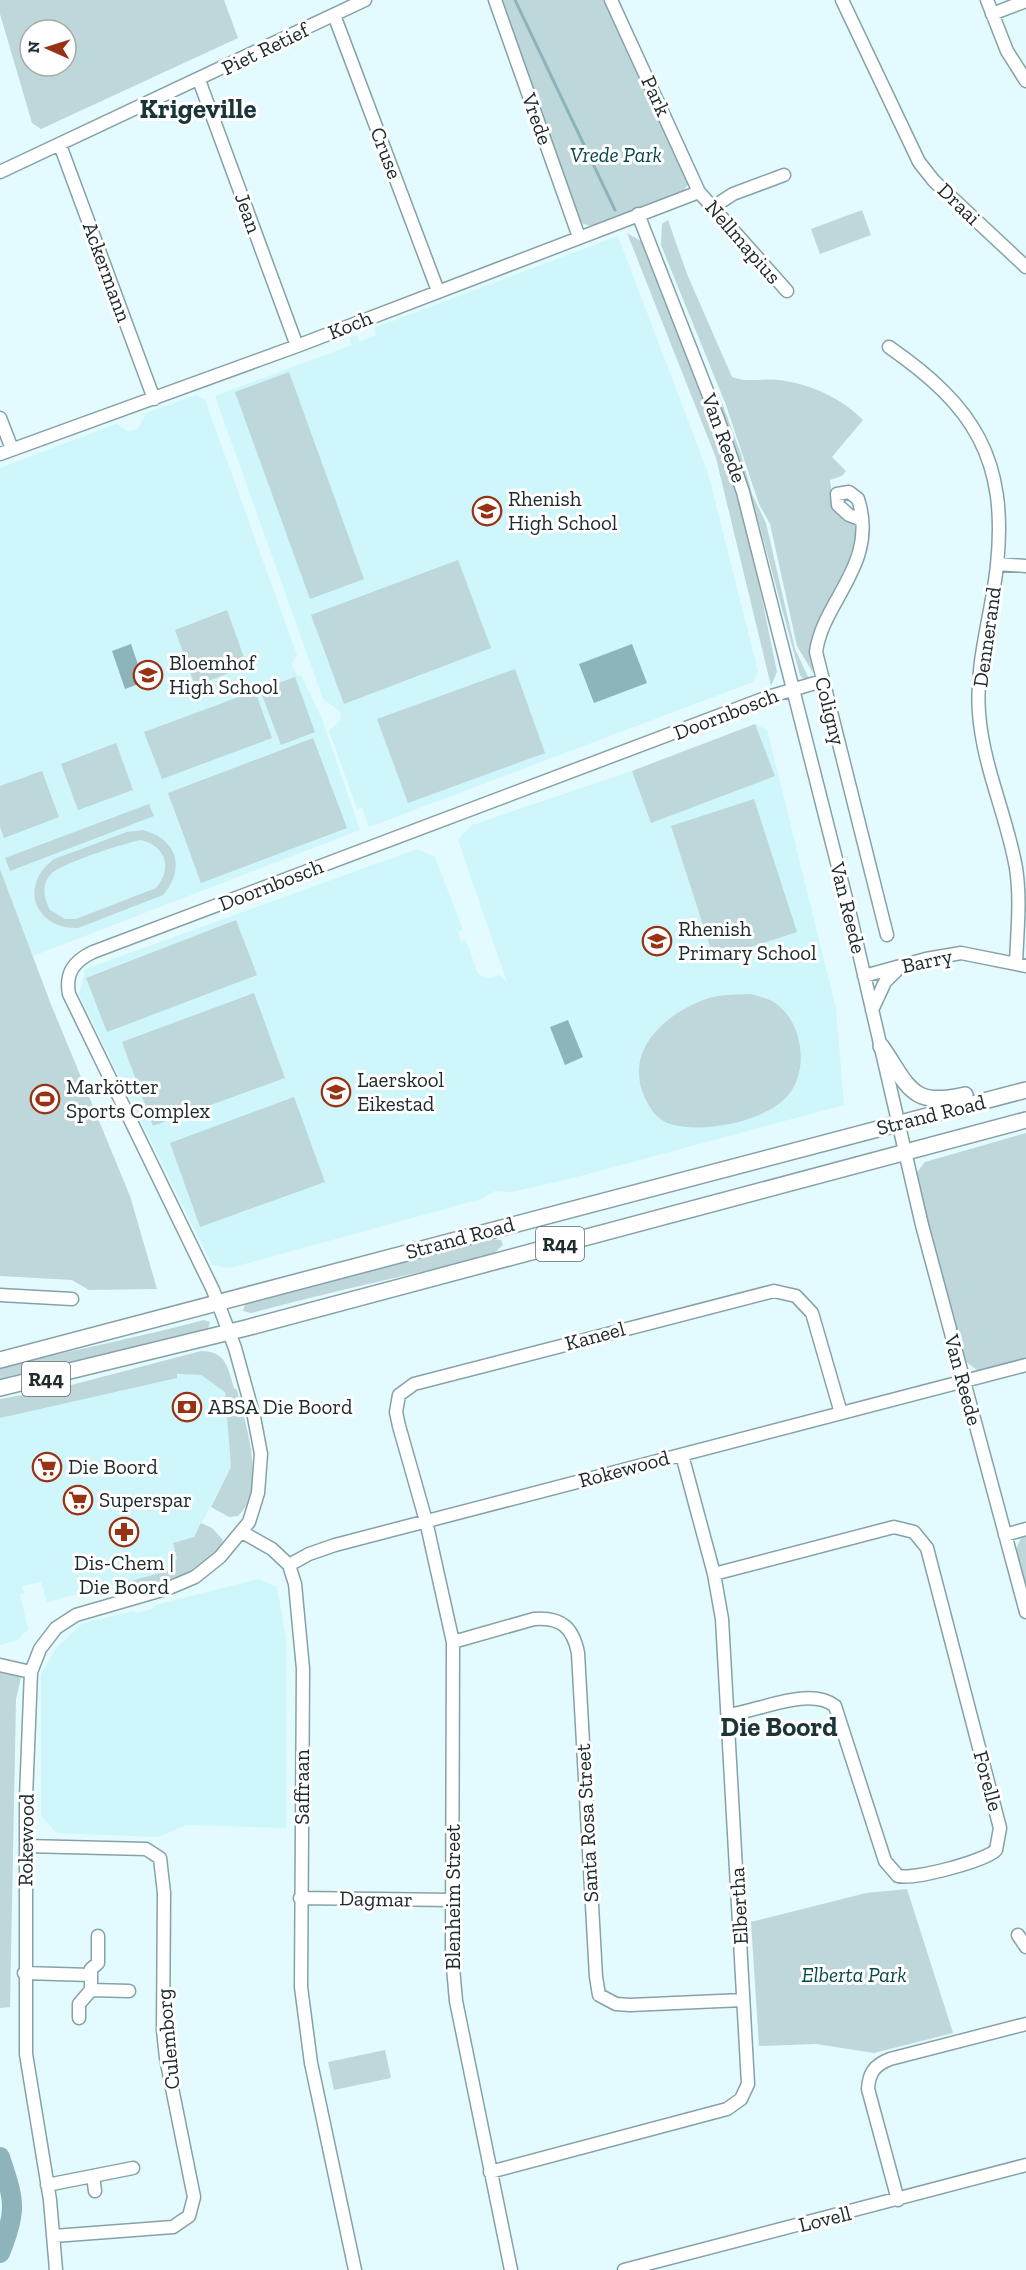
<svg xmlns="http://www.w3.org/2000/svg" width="1026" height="2270" font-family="'Zilla Slab',serif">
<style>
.built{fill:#cef6fb}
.green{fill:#bed7da;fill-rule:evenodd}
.water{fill:#8cb4ba}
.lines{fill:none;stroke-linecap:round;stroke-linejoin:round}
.stream{stroke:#8cb4ba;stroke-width:3}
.river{stroke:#8cb4ba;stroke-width:20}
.minor-casing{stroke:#86a2a6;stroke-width:15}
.major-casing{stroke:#86a2a6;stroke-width:18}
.minor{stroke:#fff;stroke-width:12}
.major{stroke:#fff;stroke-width:15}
.labels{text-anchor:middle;stroke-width:6;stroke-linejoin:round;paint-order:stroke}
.shield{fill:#fff;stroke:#636b6c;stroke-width:1.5}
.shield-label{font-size:20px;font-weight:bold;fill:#202b2d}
.street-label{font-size:21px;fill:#202b2d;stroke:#fff}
.park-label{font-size:21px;font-style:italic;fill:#06464d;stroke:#fff}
.poi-label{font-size:21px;fill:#202b2d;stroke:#fff;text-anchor:start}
.district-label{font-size:27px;font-weight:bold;fill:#1b3437;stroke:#fff}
</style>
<rect width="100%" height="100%" fill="#e3fbfe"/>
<path class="built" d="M618,236L708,473L758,671L753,682L369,827L362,808L357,809L329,731L341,720L340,711L323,699L215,396L352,345L349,338L357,335L360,342L369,338L376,335L374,328Z
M196,395L205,400L297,655L292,664L297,676L301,675L322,719L360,830L33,956L0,869V468L116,424L128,431L134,430L139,427L146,413Z
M755,724L767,730L836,1008L844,1105L573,1178L512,1192L495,1191L481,1199L230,1268L212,1265L79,995L85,969L417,849L435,857L463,930L458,932L461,941L466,940L478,974L488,979L499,975L507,982L458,840L472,825L632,771Z
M177,1374L201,1375L225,1392L231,1468L194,1537L172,1570L47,1602L41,1582L22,1586L24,1593L20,1594L28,1629L18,1640L0,1645V1418Z
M259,1579L277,1587L286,1639V1828L186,1825L158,1837L57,1833L41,1816V1675L56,1648L83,1623L133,1611L138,1613L152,1609L155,1605Z"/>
<path class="green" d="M0,0H224L238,38L41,129L32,123L0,14ZM30,30H66V66H30Z
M500,0H607L690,182L683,191L591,226L583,224L576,213Z
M862,210L871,235L820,254L811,229Z
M668,220L687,274L732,377C746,383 764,378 779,380C810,384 842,398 863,420L832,457L846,471L842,476L830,480L833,503C839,508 850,515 854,522C866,543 822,618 812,639L810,652L813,673L797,646L770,524L759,504L726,405L661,245L662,224Z
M627,233L641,241L730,468L752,550L777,672L771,686L716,458Z
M289,372L364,579L310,599L235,392Z
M714,388L721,400L741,454L752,494L766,523L795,649L809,679L802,678L800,675L751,494Z
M458,560L491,648L344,704L311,615Z
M227,610L247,666L195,686L175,630Z
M515,669L545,753L408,803L377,719Z
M295,677L315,732L281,745L260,690Z
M255,691L272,738L162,779L144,732Z
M755,724L775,776L651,823L632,771Z
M313,738L347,828L201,883L168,793Z
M116,743L133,790L78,810L61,764Z
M42,771L59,817L4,838L0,827V786Z
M754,799L797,932L714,959L671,826Z
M149,804L154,816L10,871L5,858Z
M143,830C177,839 186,868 163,895L78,928C35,929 18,886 54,859L127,832ZM141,840C166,846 173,868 156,888L76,919H65L50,910C44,899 41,886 50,875C59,864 124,843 141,840Z
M0,869L50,1002L130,1196L157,1289L89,1290L72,1280L0,1276Z
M236,920L257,975L107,1032L86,978Z
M254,993L285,1078L153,1126L122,1042Z
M751,994C757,996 766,998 772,1001C802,1018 810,1068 789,1094C768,1121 706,1133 674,1125C659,1122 651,1111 645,1098C624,1053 661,1017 701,1001C716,994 734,995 751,994Z
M294,1097L325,1182L200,1227L170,1143Z
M1026,1133V1358L977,1370L965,1361L921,1200L917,1172L925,1162Z
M486,1239L501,1240L503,1245L491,1256C411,1274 331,1292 251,1313L243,1311L245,1303Z
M204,1320L210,1322L208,1329L0,1381V1368C68,1351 136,1338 204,1320Z
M201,1351C226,1351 228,1368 234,1388L237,1390C245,1422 268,1490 238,1516L229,1517L211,1507L231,1467L225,1392L201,1375L177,1374V1378L0,1418V1399L56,1389Z
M201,1523L212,1528L223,1540C215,1570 158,1584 132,1591L123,1583L171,1570L169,1561L177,1559L173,1543L194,1537Z
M1026,1534V1588C1021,1571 1008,1546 1026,1534Z
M0,1669L22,1673L16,1699L10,2007L0,2008Z
M907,1889L953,2033L874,2053L816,2044L759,2046L751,1922L866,1893Z
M385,2050L391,2078L334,2090L328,2062Z"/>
<path class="water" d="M131,644L144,682L125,689L112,651Z
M632,644L647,683L594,703L579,664Z
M568,1020L583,1057L565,1065L550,1027Z"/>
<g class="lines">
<path class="stream" d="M515,0L615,210"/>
<path class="river" d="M0,2157C14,2200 18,2209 0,2253"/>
<g class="minor-casing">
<path id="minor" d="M495,0L579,237
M611,0L699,192L787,291
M842,0L919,162L934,181L1026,267
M987,0L1007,51L1026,81
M992,14L1026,1
M334,15L438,291
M199,80L297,346
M60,145L154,399
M0,172L365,0
M713,207L733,194L784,175
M638,214L718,419L743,492L850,914L922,1225L1026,1612
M889,347C974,406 1008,459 997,565C992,614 975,663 979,713C983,767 1007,816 1016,868C1021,900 1017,933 1016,964
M0,418L12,449
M0,454L297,346L699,192
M862,520L849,515L838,505L837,494L849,492L858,499C879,564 823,600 816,652L887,935
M997,564L1026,566
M864,976L926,959L961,953L1026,966
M872,1010L885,982L898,969
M0,1295L72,1299
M242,1532L272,1549L289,1565L295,1584L303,1669L301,1987L311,2063L355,2270
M1005,1535L1026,1529
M289,1565L309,1554L335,1545L1026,1365
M714,1574L894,1527L914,1532L927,1548L1000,1828L996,1850C985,1861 914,1880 898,1876L885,1861L835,1706C809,1686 759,1711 728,1715
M453,1642L534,1619C562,1617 573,1628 578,1653L596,1977L599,1995L616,2004L630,2005L743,2000
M0,1665L31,1672
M26,1846L146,1849L160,1858L164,1893L163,2030L166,2058L194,2197L189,2216L173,2227L54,2236
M300,1898L452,1900
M1018,1935L1026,1947
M98,1936V1963L91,1969V1990L129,1991
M24,1973L91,1975
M79,2018V2004L91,1990
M490,2172L727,2109L741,2099L748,2084L722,1619L714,1574L682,1455
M93,2176L95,2191
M47,2185L133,2168
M898,2200L868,2089C869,2072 875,2065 890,2059L1026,2024
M56,2270L50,2200L26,2054V1797L31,1672L40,1649L56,1628L76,1615L169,1588L195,1577L220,1557L249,1522L258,1493L261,1454L254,1417L235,1348L213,1290L69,994C65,973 74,961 93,952L768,697L822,681
M511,2270L456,2001L452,1956L453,1642L426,1521L399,1426L396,1412L399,1395L414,1384L774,1291L796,1296L812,1313L841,1413
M624,2270L1026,2165"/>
</g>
<g class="major-casing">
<path id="major" d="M881,1046C909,1086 910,1108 965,1095
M0,1360L1026,1090
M0,1388L246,1328L1026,1120"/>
</g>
<use href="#minor" class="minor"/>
<use href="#major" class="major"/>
</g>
<defs>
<g id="school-ring" transform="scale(1.5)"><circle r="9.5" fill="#fff" stroke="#993114" stroke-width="1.5"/><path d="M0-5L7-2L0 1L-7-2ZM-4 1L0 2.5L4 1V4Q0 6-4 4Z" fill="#993114"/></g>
<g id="stadium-ring" transform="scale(1.5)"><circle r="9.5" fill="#fff" stroke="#993114" stroke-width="1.5"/><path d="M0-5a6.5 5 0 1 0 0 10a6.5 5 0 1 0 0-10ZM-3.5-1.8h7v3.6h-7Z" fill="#993114"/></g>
<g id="bank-ring" transform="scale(1.5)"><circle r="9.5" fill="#fff" stroke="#993114" stroke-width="1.5"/><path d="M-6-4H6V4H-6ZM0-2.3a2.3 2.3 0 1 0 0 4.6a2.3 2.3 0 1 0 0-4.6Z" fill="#993114"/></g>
<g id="supermarket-ring" transform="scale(1.5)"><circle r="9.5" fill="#fff" stroke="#993114" stroke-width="1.5"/><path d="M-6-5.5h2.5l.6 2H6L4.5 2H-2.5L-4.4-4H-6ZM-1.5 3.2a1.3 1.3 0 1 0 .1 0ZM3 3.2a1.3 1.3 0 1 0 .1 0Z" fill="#993114"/></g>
<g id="pharmacy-ring" transform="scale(1.5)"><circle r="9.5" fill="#fff" stroke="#993114" stroke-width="1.5"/><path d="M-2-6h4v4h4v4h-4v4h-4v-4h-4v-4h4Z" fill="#993114"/></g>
</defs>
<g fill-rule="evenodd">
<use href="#school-ring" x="487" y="511"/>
<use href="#school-ring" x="148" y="675"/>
<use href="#school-ring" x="657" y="941"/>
<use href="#school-ring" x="336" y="1092"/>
<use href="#stadium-ring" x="45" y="1099"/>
<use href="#bank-ring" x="187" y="1407"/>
<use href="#supermarket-ring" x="47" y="1467"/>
<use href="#supermarket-ring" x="78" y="1500"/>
<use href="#pharmacy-ring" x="124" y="1532"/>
</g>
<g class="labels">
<g class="shield">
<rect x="536" y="1227" width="48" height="34" rx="4.5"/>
<rect x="22" y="1362" width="48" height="34" rx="4.5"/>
</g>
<g class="shield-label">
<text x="560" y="1251">R44</text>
<text x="46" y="1386">R44</text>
</g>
<g class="street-label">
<text transform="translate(265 49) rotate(-26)" y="7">Piet Retief</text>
<text transform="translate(656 96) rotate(65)" y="7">Park</text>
<text transform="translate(537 119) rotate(70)" y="7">Vrede</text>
<text transform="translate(386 153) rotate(69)" y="7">Cruse</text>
<text transform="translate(959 204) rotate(44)" y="7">Draai</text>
<text transform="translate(248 213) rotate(70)" y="7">Jean</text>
<text transform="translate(743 242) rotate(49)" y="7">Nellmapius</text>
<text transform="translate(107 272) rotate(70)" y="7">Ackermann</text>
<text transform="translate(350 325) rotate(-22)" y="7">Koch</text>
<text transform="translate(724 438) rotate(70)" y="7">Van Reede</text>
<text transform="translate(987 637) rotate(-82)" y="7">Dennerand</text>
<text transform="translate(830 711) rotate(76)" y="7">Coligny</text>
<text transform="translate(726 714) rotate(-21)" y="7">Doornbosch</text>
<text transform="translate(271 885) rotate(-21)" y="7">Doornbosch</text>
<text transform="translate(848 908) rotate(76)" y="7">Van Reede</text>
<text transform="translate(927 961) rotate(-12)" y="7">Barry</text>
<text transform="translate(931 1115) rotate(-14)" y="7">Strand Road</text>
<text transform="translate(460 1238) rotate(-15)" y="7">Strand Road</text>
<text transform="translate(595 1336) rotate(-15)" y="7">Kaneel</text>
<text transform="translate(963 1380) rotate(75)" y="7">Van Reede</text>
<text transform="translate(624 1469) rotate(-15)" y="7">Rokewood</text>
<text transform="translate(988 1781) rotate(75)" y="7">Forelle</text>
<text transform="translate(302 1787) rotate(-90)" y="7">Saffraan</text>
<text transform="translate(587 1823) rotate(-93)" y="7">Santa Rosa Street</text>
<text transform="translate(26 1840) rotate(-89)" y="7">Rokewood</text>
<text transform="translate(453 1897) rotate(-90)" y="7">Blenheim Street</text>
<text transform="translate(376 1899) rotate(1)" y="7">Dagmar</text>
<text transform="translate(739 1906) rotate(-93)" y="7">Elbertha</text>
<text transform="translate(168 2039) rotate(-95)" y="7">Culemborg</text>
<text transform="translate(825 2219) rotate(-14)" y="7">Lovell</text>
</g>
<g class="park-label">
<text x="616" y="162">Vrede Park</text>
<text x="854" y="1982">Elberta Park</text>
</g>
<g class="poi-label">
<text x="508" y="506">Rhenish<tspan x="508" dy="24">High School</tspan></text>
<text x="169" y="670">Bloemhof<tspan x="169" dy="24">High School</tspan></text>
<text x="678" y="936">Rhenish<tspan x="678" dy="24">Primary School</tspan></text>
<text x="357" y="1087">Laerskool<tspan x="357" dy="24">Eikestad</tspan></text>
<text x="66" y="1094">Markötter<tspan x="66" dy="24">Sports Complex</tspan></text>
<text x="208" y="1414">ABSA Die Boord</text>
<text x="68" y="1474">Die Boord</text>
<text x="99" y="1507">Superspar</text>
<text x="124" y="1570" text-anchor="middle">Dis-Chem |<tspan x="124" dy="24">Die Boord</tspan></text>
</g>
<g class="district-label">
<text x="198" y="118">Krigeville</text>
<text x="779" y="1736">Die Boord</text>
</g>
</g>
<g transform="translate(48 48) rotate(273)"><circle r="28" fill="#ffffff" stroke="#a6aaab" stroke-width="1.5"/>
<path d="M0-4.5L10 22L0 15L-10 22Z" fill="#993114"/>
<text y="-9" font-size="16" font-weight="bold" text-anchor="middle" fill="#202b2d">N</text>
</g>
</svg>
